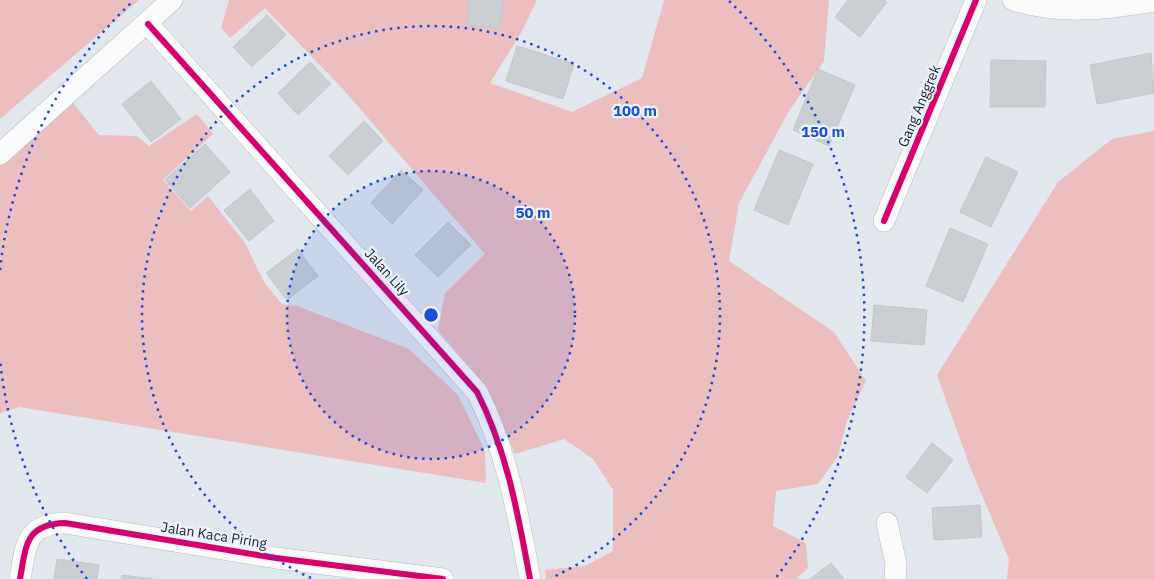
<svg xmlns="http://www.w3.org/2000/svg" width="1154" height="579" font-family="'IBM Plex Sans',sans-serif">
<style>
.green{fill:#ecbebf}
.building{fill:#cbcfd4;stroke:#c3c6cb}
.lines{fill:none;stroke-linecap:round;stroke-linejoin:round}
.street-casing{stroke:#b7bbbf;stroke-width:22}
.street{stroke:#fbfbfc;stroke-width:21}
.cycleway-casing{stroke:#ebf3fe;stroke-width:9}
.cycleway{stroke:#d6006c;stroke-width:6}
.ring{fill:none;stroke:#1d4ed8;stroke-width:2.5;stroke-dasharray:2.5 5}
.labels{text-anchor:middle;stroke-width:4.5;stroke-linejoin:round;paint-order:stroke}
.street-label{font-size:14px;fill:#1e2125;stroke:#ebf3fe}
.centre{fill:#1d4ed8;stroke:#ebf3fe;stroke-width:2.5}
.ring-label{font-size:15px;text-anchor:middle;font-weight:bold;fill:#1d4ed8;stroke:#ebf3fe;stroke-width:4.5;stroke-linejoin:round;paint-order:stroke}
</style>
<rect width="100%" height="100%" fill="#e2e7ed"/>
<path class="green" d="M0,0H139L0,119Z
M229,0H537L522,31L490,83L572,112L642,78L664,0H829L824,61L789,111L739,203L729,261L834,332L866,381L847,421L838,456L818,484L776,491L773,526L806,543L808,568L796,579H546L545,570L585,566L613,551V490L593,459L564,439L515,454L484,384L438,330L445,293L485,254L342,88L265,8L230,38L221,28Z
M72,102L99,135L137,136L149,146L197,114L213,134L163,180L191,211L208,196L245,243L264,282L282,304L297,306L409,349L458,395L485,451L486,483L19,407L0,413V166Z
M1154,131V579H1007L1009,559L970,467L937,375L1058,182L1112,139Z"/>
<path class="building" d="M470,0H503L500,28L467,25Z
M848,0H884L887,2L860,37L835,17Z
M267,15L286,35L252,67L233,47Z
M517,46L574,64L563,99L506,81Z
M1151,53L1154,93L1097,104L1090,65Z
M991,60L1046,61L1045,107H990Z
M310,62L331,84L298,115L278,93Z
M818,69L855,85L829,146L793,130Z
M151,81L181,119L151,142L122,104Z
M364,121L383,141L348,175L329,156Z
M205,144L230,172L190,208L165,180Z
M779,150L813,164L788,225L754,210Z
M986,157L1018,172L991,227L960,212Z
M401,170L423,190L392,224L371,203Z
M250,189L274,221L249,241L224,210Z
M448,222L471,245L438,277L415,255Z
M950,228L988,244L963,302L926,286Z
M298,249L318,276L287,300L266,273Z
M874,305L927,310L924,345L871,341Z
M932,443L953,460L927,493L906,477Z
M980,505L982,537L934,540L932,508Z
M57,559L99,565L97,579H54Z
M831,563L844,579H810Z
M122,575L154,579H121Z"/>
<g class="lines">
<g class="street-casing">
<path id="street" d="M1013,0C1063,15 1104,9 1154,1
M148,24L477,392C507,451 518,514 530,579
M0,154L172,0
M884,221L976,0
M887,523L896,564L895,579
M20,579C26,546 25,524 65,523L276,558L443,579"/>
</g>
<use href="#street" class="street"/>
<g class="cycleway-casing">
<path id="cycleway" d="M148,24L477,392C507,451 518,514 530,579
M884,221L976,0
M20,579C26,546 25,524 65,523L276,558L443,579"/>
</g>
<use href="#cycleway" class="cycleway"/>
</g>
<circle cx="431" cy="315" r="144" fill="#1d4ed8" fill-opacity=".12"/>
<g class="ring">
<circle cx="431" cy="315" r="144"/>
<path d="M311 578A289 289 0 1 1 551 578"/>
<path d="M87 579A433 433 0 0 1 0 360M0 270A433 433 0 0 1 133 1M729 1A433 433 0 0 1 775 579"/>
</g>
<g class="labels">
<g class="street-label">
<text transform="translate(919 106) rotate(-67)" y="5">Gang Anggrek</text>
<text transform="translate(387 272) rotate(48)" y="5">Jalan Lily</text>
<text transform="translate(214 535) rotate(9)" y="5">Jalan Kaca Piring</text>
</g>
</g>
<circle cx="431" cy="315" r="8" class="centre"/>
<g class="ring-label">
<text x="635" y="116">100 m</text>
<text x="823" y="137">150 m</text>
<text x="533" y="218">50 m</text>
</g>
</svg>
